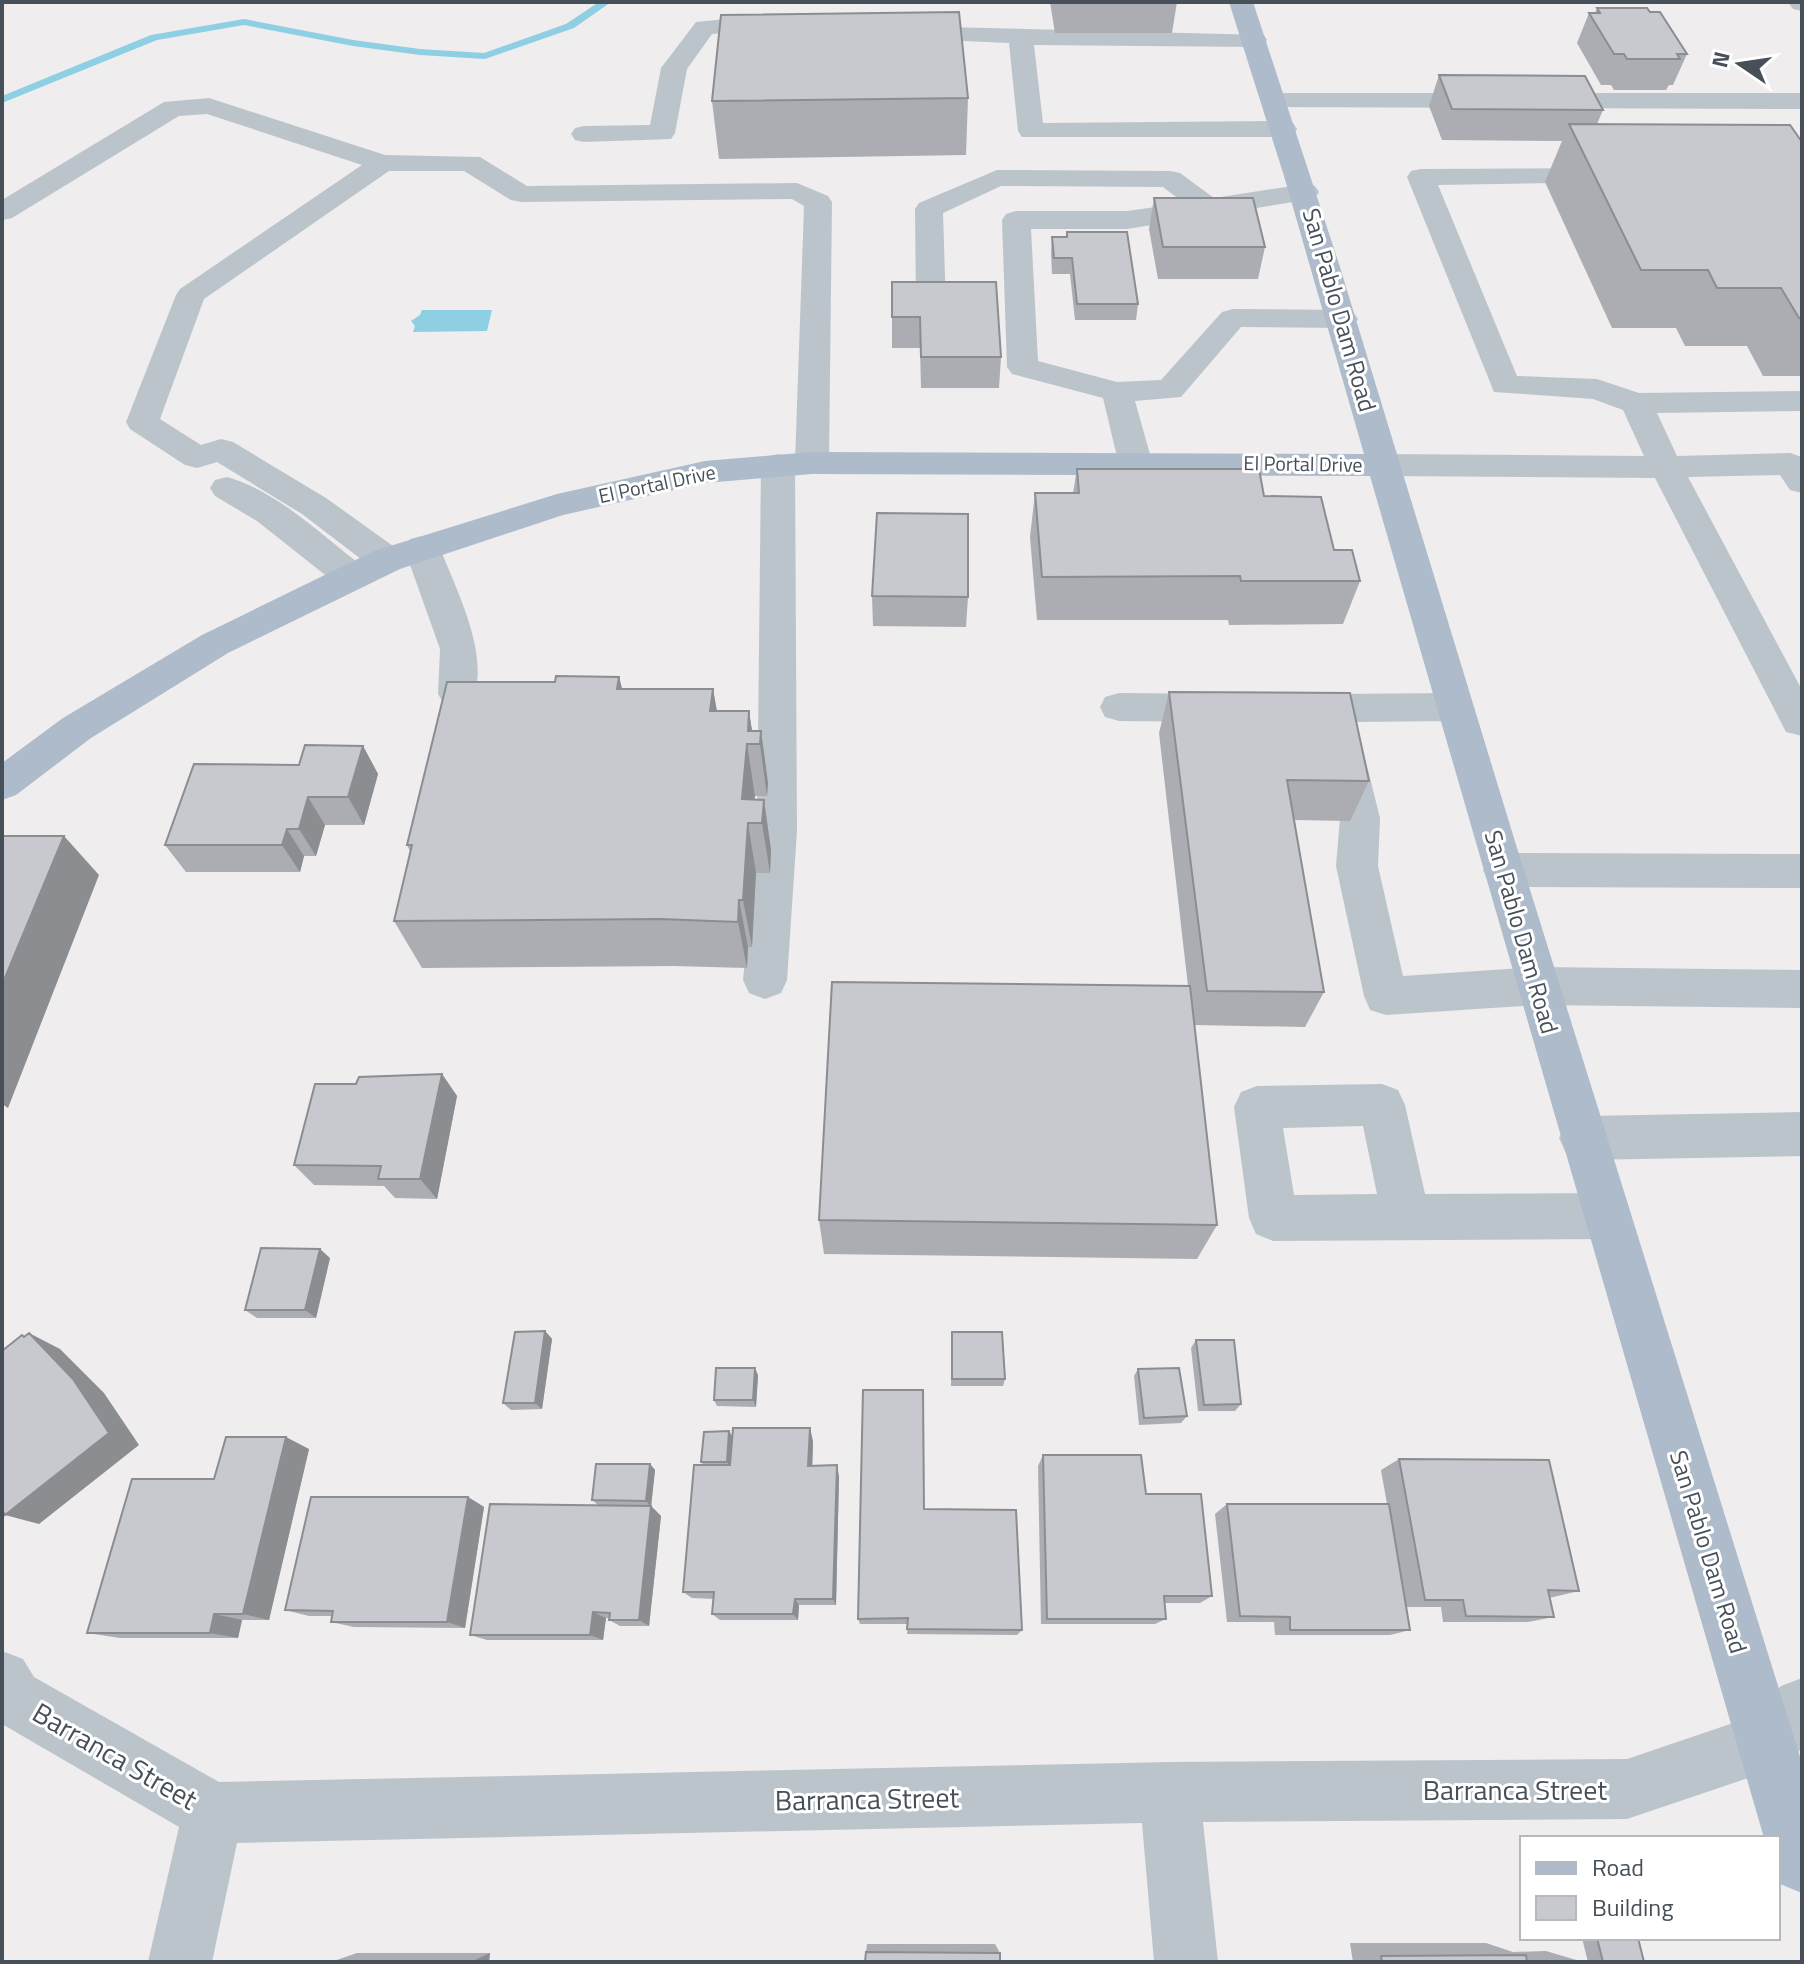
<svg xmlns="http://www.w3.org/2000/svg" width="1804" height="1964" font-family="'Titillium Web',sans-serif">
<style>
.water{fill:#8ecfe4}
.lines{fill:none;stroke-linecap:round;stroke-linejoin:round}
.stream{fill:#8ecfe4;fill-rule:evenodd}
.minor{fill:#bcc4cb;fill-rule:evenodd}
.major{fill:#aebbca;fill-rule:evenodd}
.wall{fill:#abadb2}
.shaded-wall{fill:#8b8d91}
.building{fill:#c7c9cf;stroke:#8b8d91;stroke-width:2}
.labels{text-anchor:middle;stroke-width:6;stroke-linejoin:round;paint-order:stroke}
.far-street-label{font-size:20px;fill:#474f59;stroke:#fff}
.street-label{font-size:24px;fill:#474f59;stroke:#fff}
.near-street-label{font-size:28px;fill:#474f59;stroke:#fff}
</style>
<rect width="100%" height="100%" fill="#efeded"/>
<path class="water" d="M422,310H492L487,331L413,332L415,326L411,321L420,315Z"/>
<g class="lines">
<path class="stream" d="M599,2H611L574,28L485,59L420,55L353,46L244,25L157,40L2,103V96L151,35L244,19L353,40L420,49L484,53L566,24Z"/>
<path class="minor" d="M1788,2H1802V11L1793,9Z
M747,17L788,25L791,30L788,35L779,37L747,31L712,34L687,69L675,133L671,139L584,142L575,140L571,134L575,128L584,126L650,125L661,68L696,22Z
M903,26L1264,35L1267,40L1264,45L1255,47L1034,45L1043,123L1284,121L1293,123L1297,129L1293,135L1284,137H1022L1018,131L1009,43L894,38L891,33L894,28Z
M1275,93H1802V109L1266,107L1262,101L1266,95Z
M209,98L385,155L480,157L527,186L797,183L828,196L832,202L829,463L824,471L812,474L800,471L795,463L804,206L792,199L521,202L511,200L464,171H389L204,299L160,419L201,445L221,439L233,442L326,498L400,551L405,560L400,569L387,572L374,569L302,514L217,462L197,468L185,465L130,429L126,422L176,295L180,289L362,165L207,114L179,116L12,218L2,220V200L164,102Z
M1608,168L1618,170L1622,176L1618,182L1438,185L1517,376L1597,379L1639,393L1802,391V411L1657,413L1677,456L1790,453L1802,457V493L1790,490L1780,475L1688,477L1802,690V736L1786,732L1655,478L1383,476L1371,473L1366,465L1371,457L1383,454L1644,456L1623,410L1593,399L1494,392L1407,177L1411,171L1421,169Z
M997,170L1170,171L1180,173L1214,198L1305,184L1315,186L1319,192L1315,198L1305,200L1127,229H1031L1038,361L1117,382L1161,380L1222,312L1233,309L1343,310L1354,313L1358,319L1354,325L1343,328L1241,327L1181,397L1135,401L1153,465L1148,473L1136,476L1124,473L1119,465L1103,398L1012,374L1007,367L1002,220L1006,214L1016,211H1127L1184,203L1163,187L1001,186L943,213L946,308L942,314L931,317L920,314L916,308L915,209L919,203Z
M778,454L790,457L795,465L797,831L787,980L781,993L765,999L749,993L743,980L757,831L761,465L766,457Z
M227,477C278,491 323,537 365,568L370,577L365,586L352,589L339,586L257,521L215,496L210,488L215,480Z
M422,536L434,539L440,548C456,590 494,661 470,704L457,708L444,704L438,694L440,649L404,548L410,539Z
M1119,693L1226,694L1240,698L1245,708L1240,718L1226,722L1119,721L1105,717L1100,707L1105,697Z
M1454,693L1468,697L1473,707L1468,717L1454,721L1356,722L1380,818L1378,866L1403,976L1537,967L1802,970V1008L1537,1005L1386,1015L1370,1010L1364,996L1336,866L1340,818L1314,708L1319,698L1333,694Z
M1504,853L1802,854V888L1504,887L1489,882L1483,870L1489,858Z
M1382,1084L1398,1090L1405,1105L1425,1194L1605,1193L1622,1200L1629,1216L1622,1232L1605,1239L1273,1241L1256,1234L1249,1218L1234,1107L1241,1092L1257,1086ZM1363,1126L1377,1194L1294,1195L1283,1128Z
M1802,1112V1156L1583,1160L1566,1153L1559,1138L1566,1123L1583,1116Z
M2,1651L23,1659L34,1677L219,1782L1170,1762L1627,1759L1748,1718L1781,1686L1802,1678V1748L1787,1763L1766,1772L1627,1819L1203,1822L1218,1962H1154L1142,1823L237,1843L212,1962H148L179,1827L2,1724Z"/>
<path class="major" d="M1229,2H1253L1339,264L1517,848L1802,1763V1893L1780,1884L1778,1838H1764L1370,476L812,474L705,483L563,515L400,569L228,653L91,738L16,795L2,800V763L63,718L202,635L374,551L557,494L705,461L812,452L1364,454L1284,176Z"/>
</g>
<path class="wall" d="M1050,2H1177L1172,33H1055Z
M1597,8L1650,12L1687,54L1673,85H1669L1666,90H1614L1611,85H1601L1577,43L1589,13H1595Z
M1439,75L1603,110L1597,124L1802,142V376H1763L1747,346H1685L1676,328H1612L1545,182L1562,141L1442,140L1429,106Z
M968,98L966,155L719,159L712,101Z
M1154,198L1265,247L1258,279H1158L1149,229Z
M1067,232L1138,304L1136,320H1075L1070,274H1052L1051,253L1052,237H1066Z
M892,282L1001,357L999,388H921L920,348H892Z
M1077,469L1264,496L1334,550L1360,581L1343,624L1229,625L1228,620H1037L1030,537L1035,493H1073Z
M872,596L968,597L966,627L873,626Z
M619,677L622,689H713L717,711H749L752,731H761L768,783L767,796H755L754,800H764L771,850L770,873H756L752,947H748L747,968L674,966L422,968L394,921L410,851L407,845L555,682Z
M1169,692L1369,781L1350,821L1294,820L1324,992L1305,1027L1194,1025L1217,1225L1197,1259L824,1254L819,1220L1188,986L1159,733Z
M363,746L378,774L364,825H325L316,856H304L300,872H186L165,845L299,765Z
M442,1074L457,1096L437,1199L395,1198L384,1186L314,1185L294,1165L356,1084Z
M330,1258L316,1318H257L245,1310Z
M545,1331L552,1339L542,1409L511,1410L503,1403Z
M952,1332L1005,1379L1003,1386H951Z
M1196,1340L1241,1404L1235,1411H1198L1191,1348Z
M1138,1369L1187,1416L1181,1423L1139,1425L1134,1376Z
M758,1375L756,1407L717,1406L714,1400Z
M729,1431L732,1437L813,1441L812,1466L839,1476L836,1605H799L798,1620H720L712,1614L714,1599L692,1598L683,1592L704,1465L701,1462Z
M309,1449L269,1620H242L238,1638H120L87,1633L214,1479Z
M1043,1455L1146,1494L1212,1596L1200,1603H1164L1166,1619L1155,1624H1041L1038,1466Z
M1399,1459L1579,1591L1549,1598L1554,1617L1528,1622H1443L1441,1607H1406L1410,1630L1390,1635H1275L1274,1622H1227L1215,1514L1227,1504H1387L1381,1470Z
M650,1464L655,1470L651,1506L661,1516L649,1626H620L609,1620V1618H606L603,1640H487L470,1635L598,1505L592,1500Z
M468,1497L484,1507L465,1628L354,1627L331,1622L332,1616H309L285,1610Z
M924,1509L1022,1630L1017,1635L907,1634L908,1624H860L858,1619Z
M1582,1938H1638L1644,1962H1588Z
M1350,1943H1486L1513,1952L1546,1951L1583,1962H1353Z
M867,1944H995L1000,1953L866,1952Z
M357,1953H490L489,1962H331Z"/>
<path class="shaded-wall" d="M619,677L633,730L617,689Z
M713,689L722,742L710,711Z
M749,711L754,744L748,731Z
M761,731L768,783L767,796L760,744Z
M747,744L755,796L752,823H748L756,873L752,947L743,900L742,799Z
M363,746L378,774L364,825L348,797Z
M308,797L325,825L316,856L299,829Z
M764,800L771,850L770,873L762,823Z
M287,829L304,856L300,872L282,845Z
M64,836L99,875L8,1108L2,1104V985Z
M739,900L748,947L747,968L738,922Z
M442,1074L457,1096L437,1199L420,1179Z
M320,1249L330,1258L316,1318L305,1310Z
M545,1331L552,1339L542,1409L535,1403Z
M29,1333L60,1349L104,1393L139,1445L39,1524L5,1515L24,1337L22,1335L38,1342Z
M755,1368L758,1375L756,1407L753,1400Z
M810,1428L813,1441L812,1477L808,1466Z
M729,1431L733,1438L730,1467L727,1462Z
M286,1437L309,1449L269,1620L243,1614Z
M650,1464L655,1470L651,1507L646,1501Z
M837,1465L839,1476L836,1605L833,1599Z
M468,1497L484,1507L465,1628L447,1622Z
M651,1506L661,1516L649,1626L639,1620Z
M795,1599L799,1605L798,1620L793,1614Z
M593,1612L606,1618L603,1640L590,1635Z
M214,1614L242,1620L238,1638L210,1633Z
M490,1953L489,1962H471Z"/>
<path class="building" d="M1058,2H1177L1058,3Z
M1597,8H1647L1650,12H1660L1687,54H1677L1680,59H1627L1624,54H1614L1589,13H1600Z
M959,12L968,98L712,101L721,15Z
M1439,75L1585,76L1603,110L1452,109Z
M1569,124L1790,125L1802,142V318H1799L1781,288H1717L1708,270H1641Z
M1154,198H1253L1265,247H1163Z
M1067,232H1127L1138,304H1077L1072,258H1054L1052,237H1067Z
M892,282H996L1001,357H921L920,317H892Z
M1077,469H1259L1264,496L1321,497L1334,550H1352L1360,581H1241L1240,576L1042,577L1035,493H1079Z
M877,513L968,514V597L872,596Z
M556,676L619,677L617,689H713L710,711H749L748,731H761L760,744H747L742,799L764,800L762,823H748L743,900H739L738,922L660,919L394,921L412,845H407L447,682H555Z
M1169,692L1350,693L1369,781L1287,780L1324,992L1207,991Z
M305,745L363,746L348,797H308L299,829H287L282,845H165L194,764L299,765Z
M2,836H64L2,985Z
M832,982L1190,986L1217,1225L819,1220Z
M442,1074L420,1179H378L381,1166L294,1165L315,1084H356L359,1077Z
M261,1248L320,1249L305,1310H245Z
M545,1331L535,1403H503L515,1332Z
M952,1332H1002L1005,1379H952Z
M29,1333L73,1379L109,1433L5,1515L2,1510V1351L22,1335L24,1337Z
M1196,1340H1234L1241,1404L1204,1405Z
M716,1368H755L753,1400H714Z
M1179,1368L1187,1416L1144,1418L1138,1369Z
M863,1390H923L924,1509L1016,1510L1022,1630L907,1629L908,1618L858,1619Z
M733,1428H810L808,1466L837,1465L833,1599H795L793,1614H712L714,1592H683L694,1465H730Z
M729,1431L727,1462H701L704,1432Z
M226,1437H286L243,1614H214L210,1633H87L132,1479H214Z
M1043,1455H1141L1146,1494H1201L1212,1596H1164L1166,1619H1047Z
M1399,1459L1549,1460L1579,1591L1548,1590L1554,1617L1466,1616L1463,1600H1425Z
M596,1464H650L646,1501L592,1500Z
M311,1497H468L447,1622H331L333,1611L285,1610Z
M490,1504L651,1506L639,1620H609L610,1613L593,1612L590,1635H470Z
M1227,1504H1389L1410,1630H1290V1617L1240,1616Z
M1597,1938H1638L1644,1962H1603Z
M866,1952L1000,1953V1962H865Z
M1526,1955L1527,1962H1382L1381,1956Z"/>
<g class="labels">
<g class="far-street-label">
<text transform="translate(1303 464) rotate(1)" y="7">El Portal Drive</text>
<text transform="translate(657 484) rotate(-12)" y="7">El Portal Drive</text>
</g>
<g class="street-label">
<text transform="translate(1339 310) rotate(74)" y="8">San Pablo Dam Road</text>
<text transform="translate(1521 932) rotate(74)" y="8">San Pablo Dam Road</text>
<text transform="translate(1708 1552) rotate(73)" y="8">San Pablo Dam Road</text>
</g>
<g class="near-street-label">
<text transform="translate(115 1756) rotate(30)" y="10">Barranca Street</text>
<text x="1515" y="1800">Barranca Street</text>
<text transform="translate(867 1799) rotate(-1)" y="10">Barranca Street</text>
</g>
</g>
<rect width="1804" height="1964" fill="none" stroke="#474f59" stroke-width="8"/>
<rect x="1520" y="1836" width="260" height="104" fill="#ffffff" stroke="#b5b9bd" stroke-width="2"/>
<rect x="1536" y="1862" width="40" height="12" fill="#aebbca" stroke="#b5b9bd" stroke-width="2"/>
<text x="1592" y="1876" font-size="24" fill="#474f59">Road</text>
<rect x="1536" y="1896" width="40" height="24" fill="#c7c9cf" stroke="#b5b9bd" stroke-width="2"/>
<text x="1592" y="1916" font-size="24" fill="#474f59">Building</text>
<g transform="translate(1740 64) rotate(283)" stroke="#ffffff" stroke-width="6" paint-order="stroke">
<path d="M0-6L14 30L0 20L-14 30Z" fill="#474f59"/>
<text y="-12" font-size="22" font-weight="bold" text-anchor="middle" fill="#474f59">N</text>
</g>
</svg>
